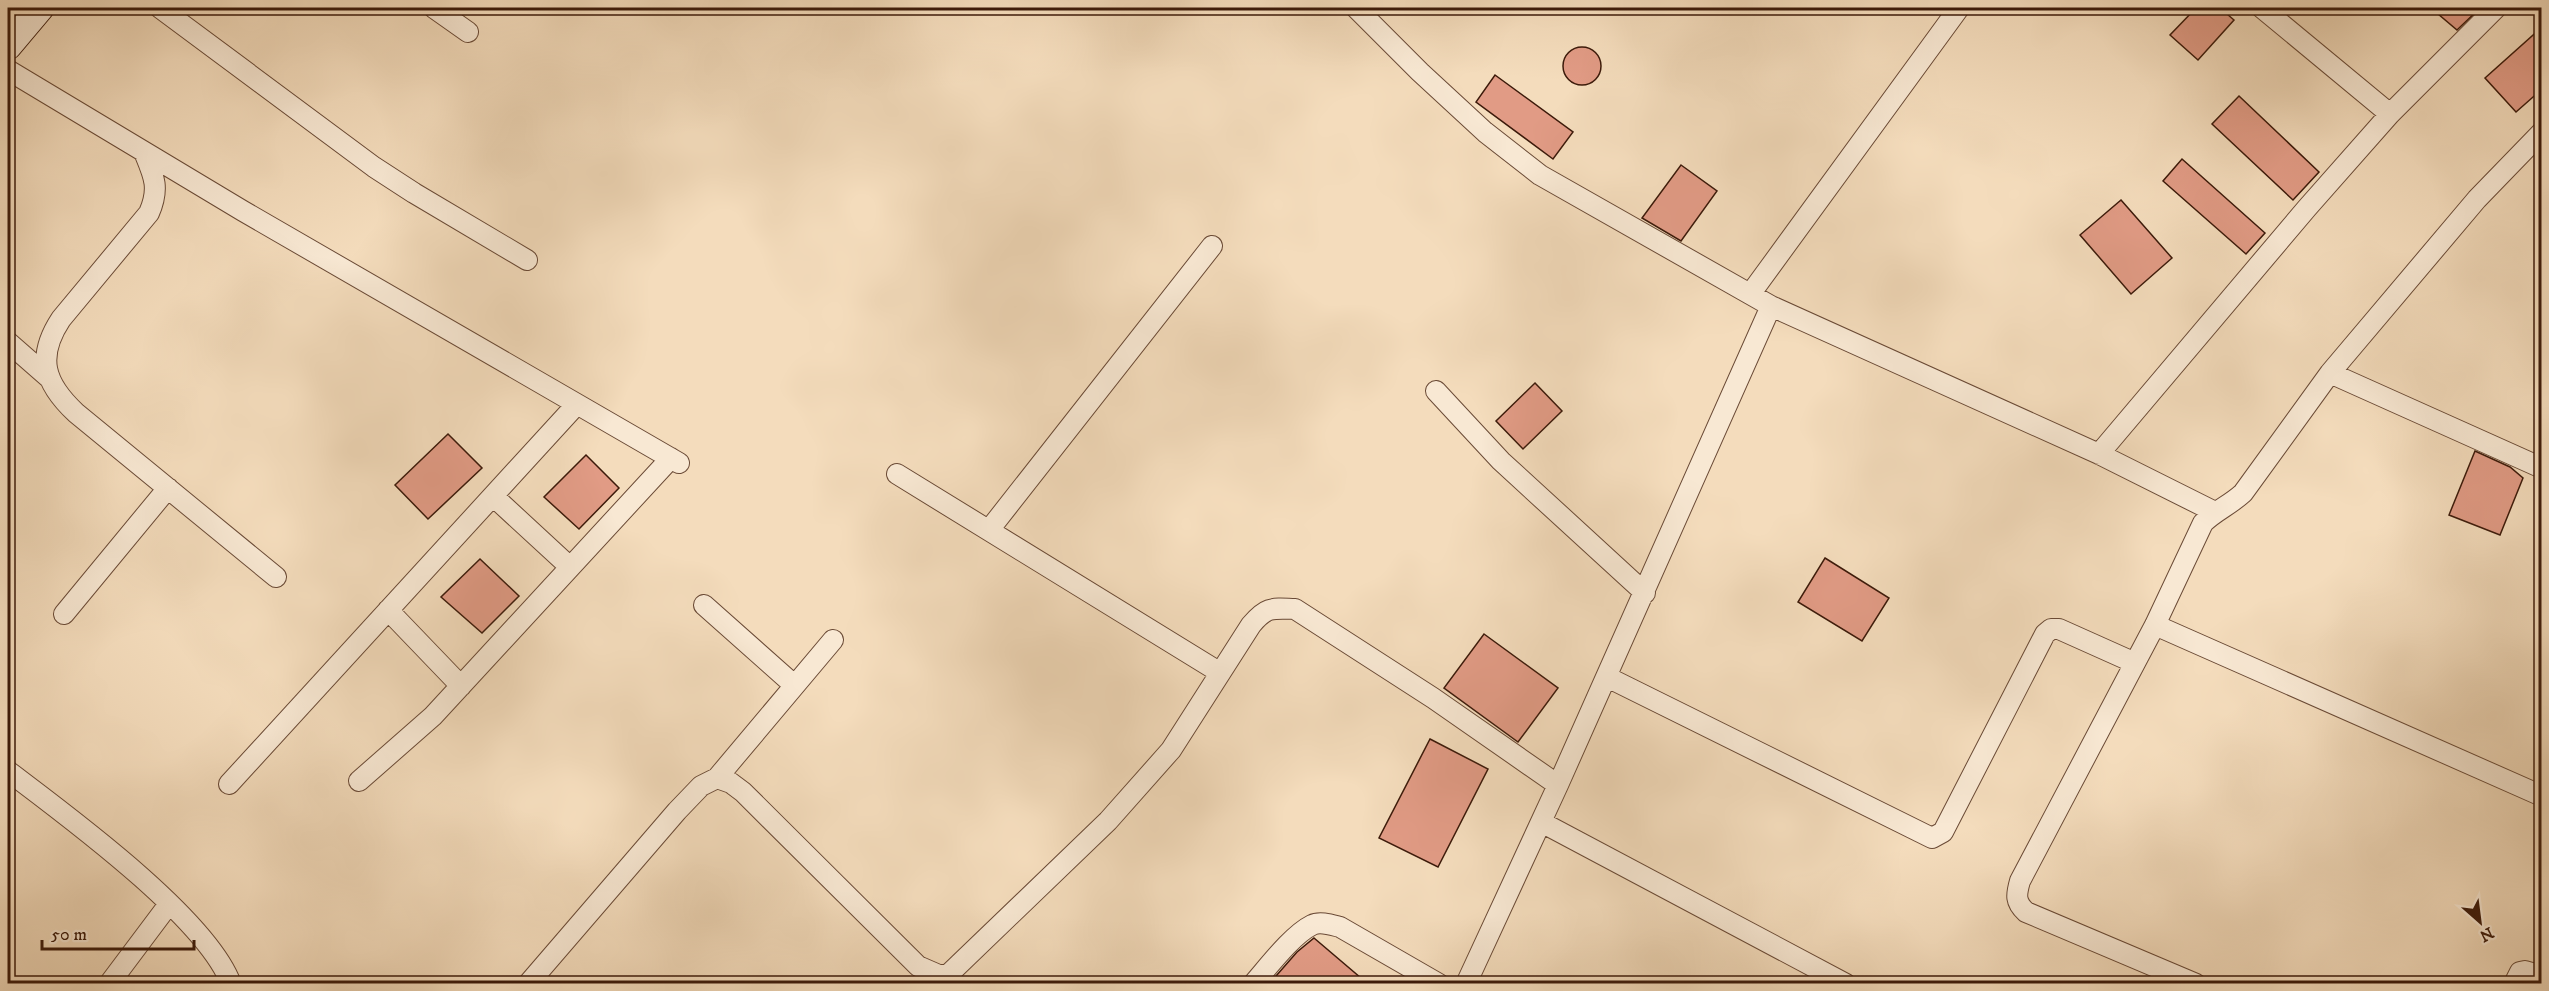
<svg xmlns="http://www.w3.org/2000/svg" width="2549" height="991" font-family="'IM FELL DW Pica',serif">
<style>
.building{fill:#e19b85;stroke:#3c1a0a;stroke-width:1.5}
.lines{fill:none;stroke-linecap:round;stroke-linejoin:round}
.street-casing{stroke:#6a4a36;stroke-width:22}
.secondary-casing{stroke:#3c1a0a;stroke-width:29}
.street{stroke:#f8e8d3;stroke-width:20}
.secondary{stroke:#f8e8d3;stroke-width:27}
</style>
<rect width="100%" height="100%" fill="#f4dcbc"/>
<filter id="stains"><feTurbulence type="fractalNoise" baseFrequency=".00333" numOctaves="4"/><feColorMatrix values="0 0 0 0 .2 0 0 0 0 .09 0 0 0 0 .02 0 0 0 .5 -.17"/></filter>
<radialGradient id="worn" r=".72"><stop offset=".6" stop-color="#630" stop-opacity="0"/><stop offset="1" stop-color="#630" stop-opacity=".3"/></radialGradient>
<path class="building" d="M2196,8H2220L2234,20L2198,60L2170,35Z
M2431,8H2480L2457,30Z
M2541,28V90L2516,112L2485,78Z
M1563 66a19 19 0 1 1 38 0a19 19 0 1 1-38 0Z
M1495,75L1573,132L1553,159L1476,102Z
M2239,96L2319,172L2293,200L2212,124Z
M2182,159L2265,233L2246,254L2163,181Z
M1681,165L1717,191L1681,241L1642,218Z
M2121,200L2172,258L2131,294L2080,235Z
M1535,383L1562,411L1523,449L1496,421Z
M448,434L482,468L428,519L395,485Z
M2475,451L2510,467L2523,478L2500,535L2449,515Z
M586,455L619,488L579,529L544,497Z
M1825,558L1889,598L1862,641L1798,602Z
M480,559L519,596L482,633L441,597Z
M1484,634L1558,688L1518,742L1444,688Z
M1430,739L1488,769L1438,867L1379,838Z
M1314,938L1368,984H1269L1297,952Z"/>
<g class="lines">
<g class="street-casing">
<path id="street" d="M160,8L374,167L414,193L527,260
M434,8L468,32
M1356,8L1420,72L1485,132L1540,175L1771,306L2099,454L2215,512
M2262,8L2390,114
M8,70L243,211L679,463
M144,152C154,176 160,188 149,213L61,319C36,357 44,383 76,413L276,577
M1751,293L1959,8
M8,342L48,377
M2330,373L2542,468
M1436,391L1501,461L1645,593
M2099,454L2307,208L2390,114L2496,8
M897,474L1219,672
M493,496L570,567
M989,530L1212,246
M704,605L794,685
M388,610L461,686
M64,614L168,488
M2155,625L2542,796
M1607,677L1932,838L1943,832L2045,634L2051,629H2059L2135,663
M8,771C66,815 207,918 231,984
M717,778L833,640
M359,781L433,716L671,458
M229,784L577,404
M1541,822L1846,984
M109,984L169,904
M528,984L677,811L701,786L717,778L731,783L743,792L918,966L941,976L950,973L1108,821L1171,750L1251,625C1266,607 1271,608 1295,609L1433,698L1558,785
M1253,984C1268,967 1292,935 1312,925C1320,921 1332,925 1340,927L1439,984
M1466,984L1558,785L1771,306
M2196,984L2026,912C2015,902 2016,895 2020,881L2155,625L2203,523C2215,511 2230,505 2243,493L2330,373L2477,199L2542,132
M2514,984L2520,972L2525,971L2542,976"/>
</g>
<g class="secondary-casing">
<path id="secondary" d="M8,46L40,8"/>
</g>
<use href="#street" class="street"/>
<use href="#secondary" class="secondary"/>
</g>
<rect width="2549" height="991" fill="none" stroke="#f4dcbc" stroke-width="30"/>
<rect x="9" y="9" width="2531" height="973" fill="none" stroke="#3c1a0a" stroke-width="3"/>
<rect x="15" y="15" width="2519" height="961" fill="none" stroke="#3c1a0a" stroke-width="1.5"/>
<g transform="translate(2480 922) rotate(152)" stroke="#f8e8d3" stroke-width="4.5" paint-order="stroke">
<path d="M0-4.5L10 22L0 15L-10 22Z" fill="#3c1a0a"/>
<text y="-9" font-size="16" font-weight="bold" text-anchor="middle" fill="#3c1a0a">N</text>
</g>
<path d="M42 940v9h152v-9" fill="none" stroke="#3c1a0a" stroke-width="3"/>
<text x="51" y="940" font-size="18" fill="#3c1a0a" stroke="#f8e8d3" stroke-width="4.5" paint-order="stroke">50 m</text>
<rect width="100%" height="100%" filter="url(#stains)"/>
<rect width="100%" height="100%" fill="url(#worn)"/>
</svg>
